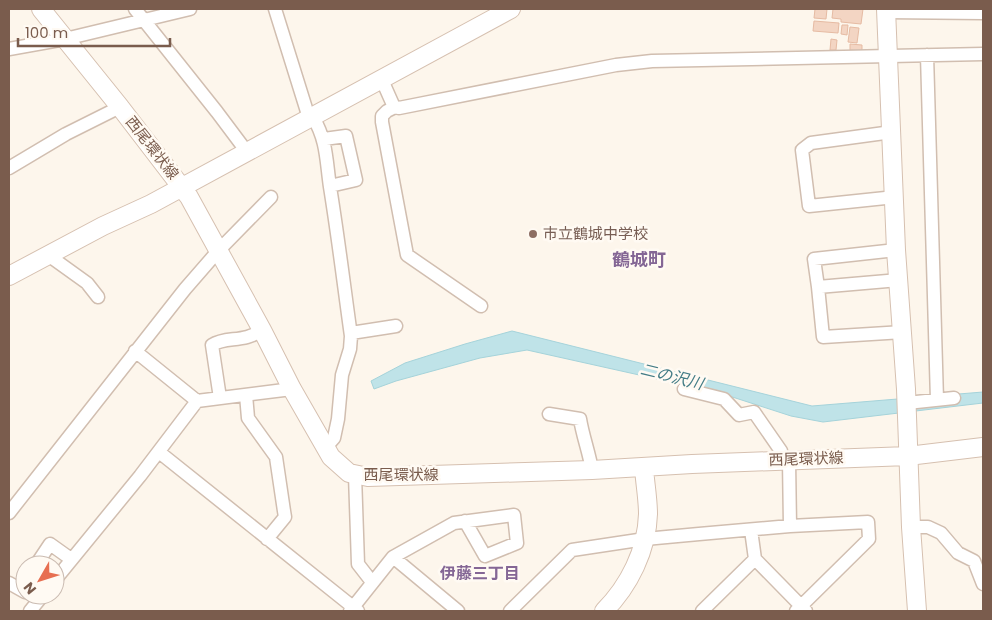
<svg xmlns="http://www.w3.org/2000/svg" width="992" height="620" font-family="Poppins,'Noto Sans JP',sans-serif">
<style>
.water{fill:#bfe3e8;stroke:#a5d3da}
.building{fill:#f3d5c3;stroke:#e6bba3}
.lines{fill:none;stroke-linecap:round;stroke-linejoin:round}
.street-casing{stroke:#d1beb0;stroke-width:15}
.secondary-casing{stroke:#d6c0b0;stroke-width:20}
.street{stroke:#fff;stroke-width:12}
.secondary{stroke:#fff;stroke-width:18}
.education-dot{fill:#8d6e63;stroke:#fffaf3;stroke-width:2}
.labels{text-anchor:middle;stroke-width:5;stroke-linejoin:round;paint-order:stroke}
.street-label{font-size:15px;fill:#7a5c4d;stroke:#fffaf3}
.education-label{font-size:15px;fill:#785e54;stroke:#fffaf3;text-anchor:start}
.water-label{font-size:16px;font-style:italic;fill:#437c86;stroke:#fffaf3}
.neighbourhood-label{font-size:16px;font-weight:bold;fill:#846695;stroke:#fffaf3}
.quarter-label{font-size:18px;font-weight:bold;fill:#846695;stroke:#fffaf3}
</style>
<rect width="100%" height="100%" fill="#fdf6ec"/>
<path class="water" d="M512,331L812,406L983,392V403L823,422L791,416L720,393L527,350L480,358L396,381L374,389L371,381L405,363L465,344Z"/>
<path class="building" d="M815,9H827L826,19L814,18Z
M833,9H863L861,24L841,22V19L832,18Z
M814,21L839,23L838,33L813,31Z
M842,25H848L847,35L841,34Z
M850,27L859,28L857,43L848,42Z
M831,39L837,40L836,50H830Z
M850,44L862,45V51L850,50Z"/>
<g class="lines">
<g class="street-casing">
<path id="street" d="M135,9L217,112L247,152
M275,9L309,118
M886,12L983,13
M9,49L65,39L190,9
M927,55L937,400
M382,80L394,107L399,108L616,65L652,61L983,54
M395,107L387,111L382,116V122L407,255L481,306
M313,117C327,141 326,159 330,187C338,236 344,286 351,336L350,349L342,375L338,419L334,438L326,447
M892,132L811,143L802,150L809,206L895,197
M324,139L346,136L356,180L330,186
M9,168L66,134L120,107
M48,255L87,283L98,297
M899,280L818,287L823,337L903,332
M818,287L814,259L896,250
M351,333L396,326
M135,351L197,401
M684,389L724,399L739,415L754,412L781,451L782,460
M246,395L248,418L276,457L284,511L285,517L267,539
M220,398L212,345C226,336 244,343 262,330
M907,403L954,398
M549,414L580,419C583,437 589,452 592,470
M159,452L358,611
M789,460L790,526
M355,475L358,564L372,582
M9,513L185,289L218,251L271,197
M911,527H928L941,533L958,553L974,561L983,584
M751,530L755,559L806,611
M393,557L458,611
M36,565L50,544L71,559
M55,580L140,476L197,401L292,389
M9,583L25,592
M30,611L43,595
M350,611L393,557L454,523L514,515L517,543L485,556L465,521
M510,611L572,550L645,539L699,534L790,526L868,522L869,539L796,611
M702,611L755,559"/>
</g>
<g class="secondary-casing">
<path id="secondary" d="M41,9L120,107L189,197L262,330L292,389L331,457L349,473L368,477L592,470L692,464L908,456L983,447
M886,9L896,250L906,389L911,527L917,611
M9,276L103,226L151,204L511,9
M604,611C629,586 647,550 648,514C648,499 645,483 644,468"/>
</g>
<use href="#street" class="street"/>
<use href="#secondary" class="secondary"/>
</g>
<circle class="education-dot" cx="533" cy="234" r="5"/>
<g class="labels">
<g class="street-label">
<text transform="translate(152 148) rotate(52)" y="5">西尾環状線</text>
<text transform="translate(806 459) rotate(-2)" y="5">西尾環状線</text>
<text x="401" y="480">西尾環状線</text>
</g>
<g class="education-label">
<text x="543" y="239">市立鶴城中学校</text>
</g>
<g class="water-label">
<text transform="translate(672 376) rotate(14)" y="6">二の沢川</text>
</g>
<g class="neighbourhood-label">
<text x="480" y="579">伊藤三丁目</text>
</g>
<g class="quarter-label">
<text x="639" y="266">鶴城町</text>
</g>
</g>
<rect width="992" height="620" fill="none" stroke="#7a5c4d" stroke-width="20"/>
<g transform="translate(40 580) rotate(231)"><circle r="24" fill="#fffaf3" stroke="#cabbb1"/>
<path d="M0-4L9 19L0 12L-9 19Z" fill="#e76f51"/>
<text y="-8" font-size="14" font-weight="bold" text-anchor="middle" fill="#7a5c4d">N</text>
</g>
<path d="M18 38v8h152v-8" fill="none" stroke="#7a5c4d" stroke-width="2.5"/>
<text x="25" y="38" font-size="15" fill="#7a5c4d" stroke="#fffaf3" stroke-width="4" paint-order="stroke">100 m</text>
</svg>
